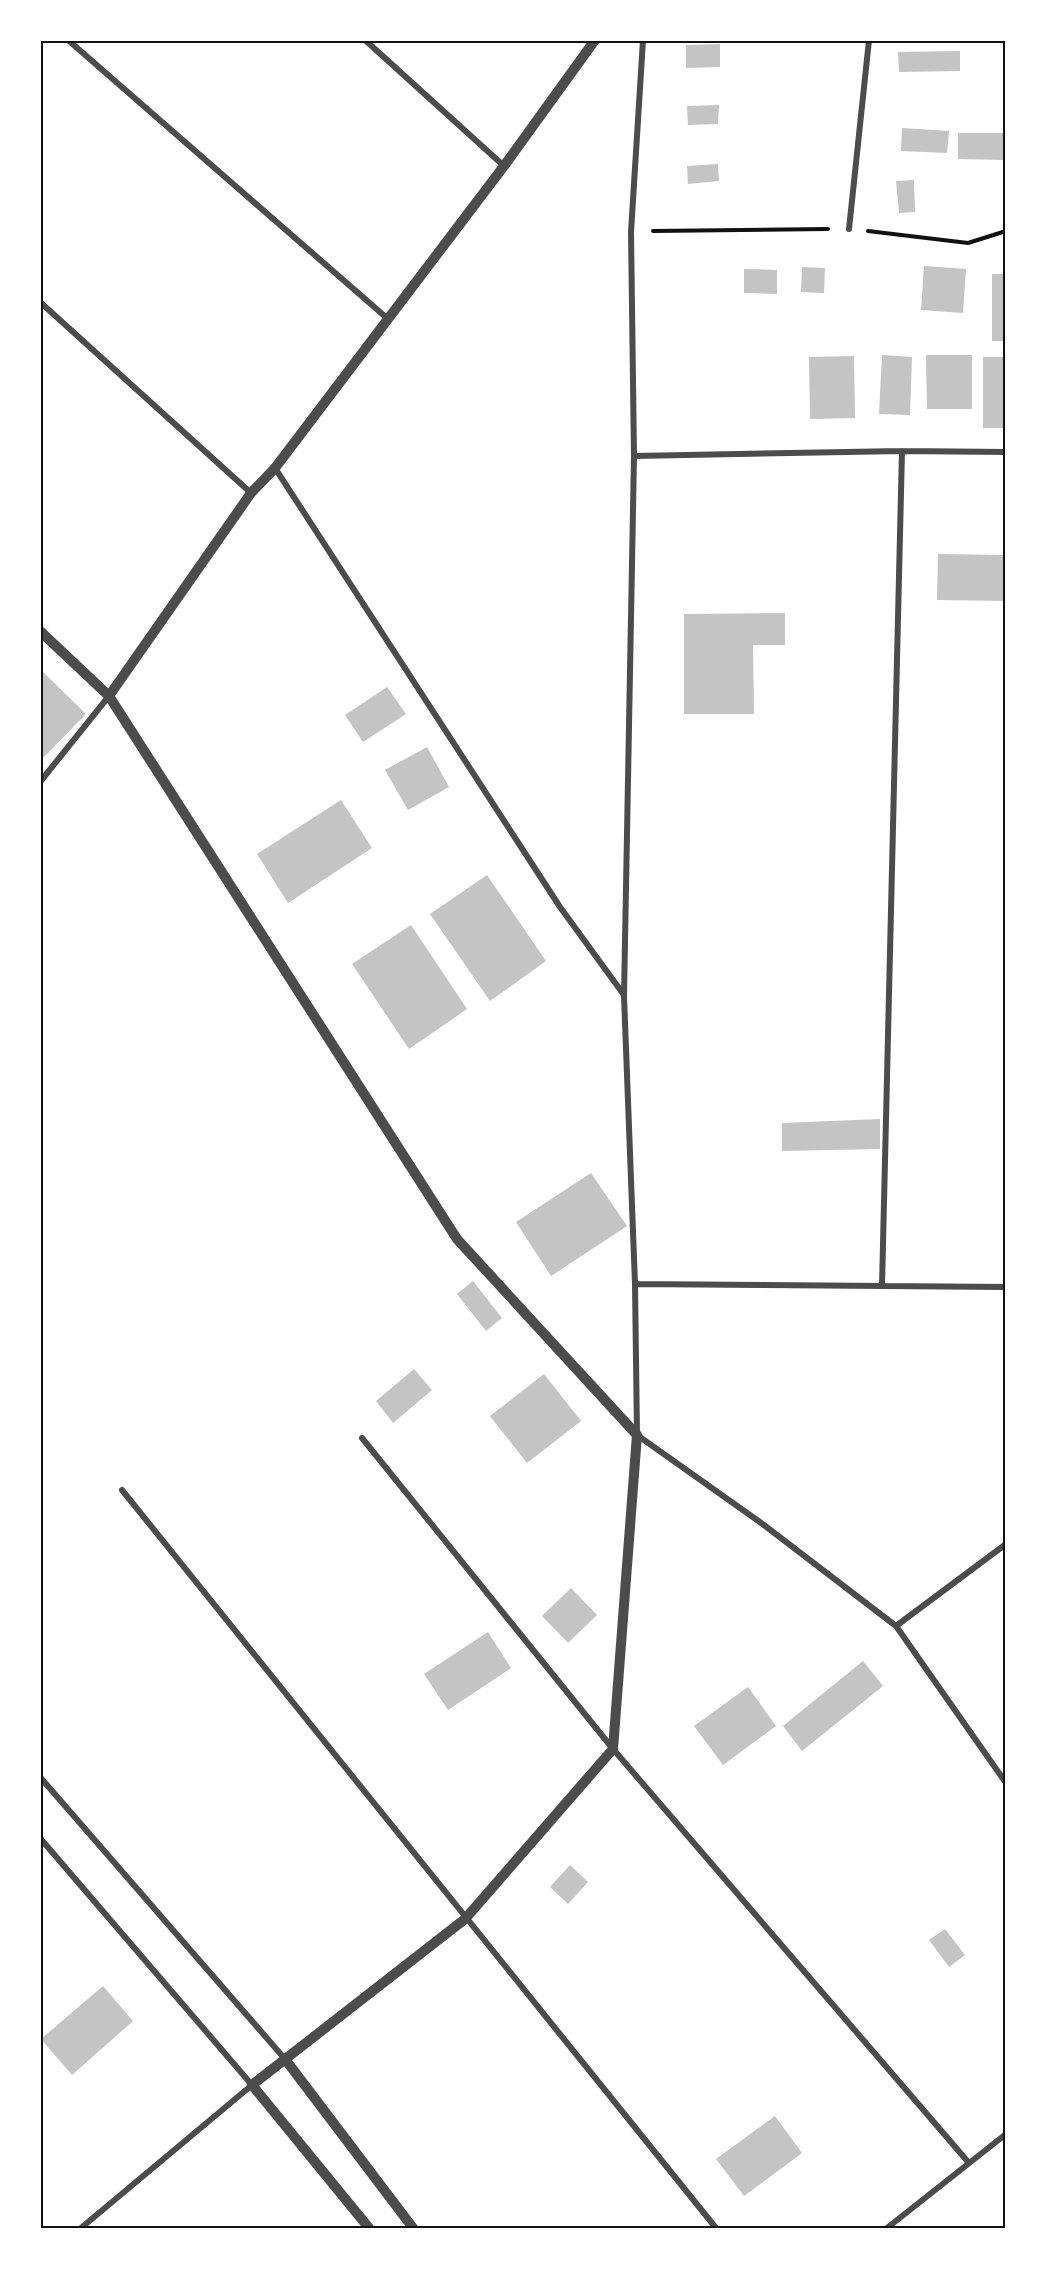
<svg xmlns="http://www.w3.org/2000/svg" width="1046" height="2269" font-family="Roboto,sans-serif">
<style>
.building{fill:#c4c4c4}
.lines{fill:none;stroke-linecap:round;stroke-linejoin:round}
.path{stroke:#111;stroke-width:4}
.minor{stroke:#4c4c4c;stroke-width:6}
.tertiary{stroke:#4c4c4c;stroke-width:10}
.neatline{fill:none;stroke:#111;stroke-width:2}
</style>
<rect width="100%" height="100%" fill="#fff"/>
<path class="building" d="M720,44V67L686,68V45Z
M960,51V71L899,72L898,52Z
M719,105L718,124L688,125L687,106Z
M902,128L949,131L947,153L901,151Z
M958,133H1003V160L958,159Z
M718,164L719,181L688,184L687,166Z
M914,180L915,212L899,213L896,181Z
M924,266L966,269L963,313L921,310Z
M802,267L825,268L824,293L801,292Z
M744,269L777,270V294L744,293Z
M992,274H1006V341H992Z
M882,355L912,357L910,415L879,414Z
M926,355H972V409H927Z
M854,356L855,418L810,419L809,357Z
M983,357H1006V428H983Z
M938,554L1006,555V601L937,600Z
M785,613V645H753L754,714H684V614Z
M40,669L86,714L44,757L40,754Z
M387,687L406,714L363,742L345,715Z
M427,747L449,787L408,810L385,770Z
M341,800L372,848L288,903L257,854Z
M487,875L546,961L490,1001L430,914Z
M411,925L467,1009L409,1049L352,964Z
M880,1119V1149L782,1151V1123Z
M591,1173L627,1226L551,1276L516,1222Z
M473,1281L502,1318L486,1331L457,1294Z
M414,1369L432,1390L393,1423L376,1401Z
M544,1374L581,1421L527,1463L490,1416Z
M571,1588L597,1615L568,1643L542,1616Z
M488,1632L511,1668L448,1710L424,1674Z
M863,1661L883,1686L802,1751L783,1726Z
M748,1687L776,1726L723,1765L694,1726Z
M570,1865L588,1882L568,1904L550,1887Z
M945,1929L965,1955L949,1967L929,1940Z
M103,1986L133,2021L72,2075L41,2039Z
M775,2116L802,2153L744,2196L716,2159Z"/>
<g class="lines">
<path class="path" d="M653,231L828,229
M868,231L968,243L1006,231"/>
<path class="minor" d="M68,40L388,319
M365,40L504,166
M643,40L631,232L634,456L624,996L635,1284L637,1435L764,1525L896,1626L1006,1783
M849,229L869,40
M40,302L251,493
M634,456L902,451L1006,452
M275,468L560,907L624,995
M40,782L109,696
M635,1284L1006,1287
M882,1286L902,451
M362,1438L613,1749L969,2163
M122,1490L716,2228
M896,1626L1006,1544
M40,1777L285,2059
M40,1838L252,2085L81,2228
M887,2228L1006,2134"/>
<path class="tertiary" d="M40,631L109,696L457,1239L637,1435L613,1749L465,1919L252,2085L369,2228
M109,696L251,493L275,468L504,166L595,40
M285,2059L413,2228"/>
</g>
<rect width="1046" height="2269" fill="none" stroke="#ffffff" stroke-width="84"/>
<rect x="42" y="42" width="962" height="2185" class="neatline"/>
</svg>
